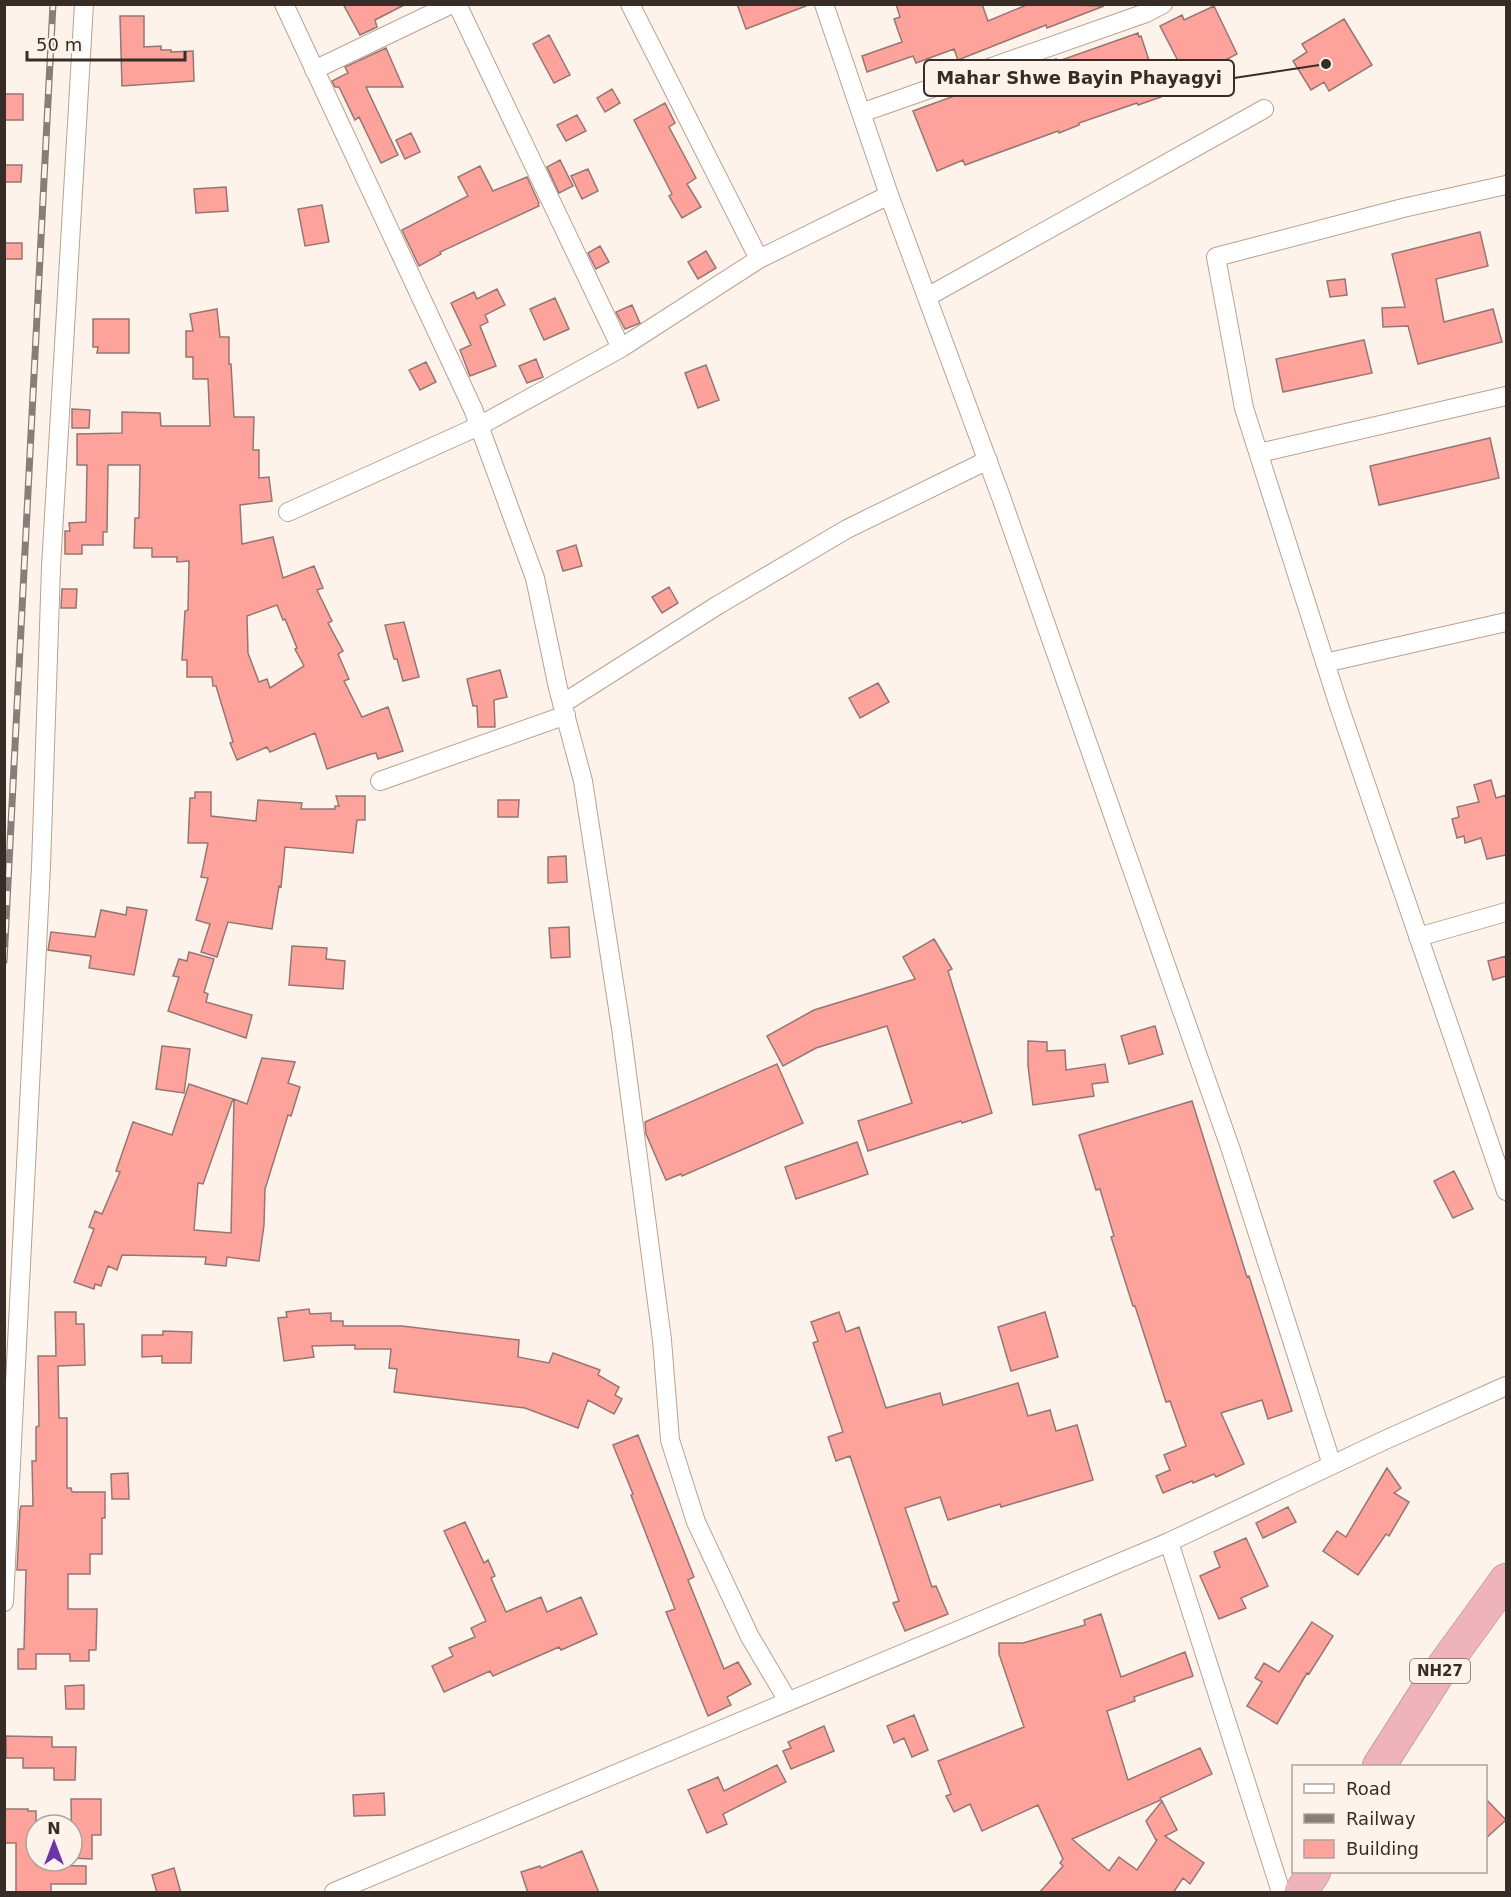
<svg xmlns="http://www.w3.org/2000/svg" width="1511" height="1897" font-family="'DejaVu Sans',sans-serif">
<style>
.building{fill:#fea39b;stroke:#957673;stroke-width:1.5;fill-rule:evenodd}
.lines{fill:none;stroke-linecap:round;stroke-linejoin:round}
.street-casing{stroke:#baa18f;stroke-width:20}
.highway-casing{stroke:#af8587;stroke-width:34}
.street{stroke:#fff;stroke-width:18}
.highway{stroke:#efb4bb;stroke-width:33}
.rail-casing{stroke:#897e77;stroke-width:7}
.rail{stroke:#fef3eb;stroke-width:4.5;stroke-dasharray:14;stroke-linecap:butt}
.labels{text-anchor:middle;stroke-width:6;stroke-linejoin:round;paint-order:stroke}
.shield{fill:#fef3eb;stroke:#736861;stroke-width:1.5}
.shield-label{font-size:15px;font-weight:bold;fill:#372d26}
.leader{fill:none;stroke:#372d26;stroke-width:2}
.callout-dot{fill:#372d26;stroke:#fef3eb;stroke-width:2}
.callout{fill:#fef3eb;stroke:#372d26;stroke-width:2}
.callout-label{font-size:18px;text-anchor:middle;font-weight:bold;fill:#372d26}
</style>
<rect width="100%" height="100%" fill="#fef3eb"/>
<path class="building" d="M343,4H406L375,20L377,27L360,35Z
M737,4H806V6L746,29Z
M896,4H982L988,21L1029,4L1104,6L1047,28L1046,25L958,60L954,49L916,63L913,56L867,72L862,56L902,42L894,19L900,17Z
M1214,6L1237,54L1188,80L1160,26L1182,15L1184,20Z
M120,16H144V47L161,46V50H171V52L193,51L194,81L122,86Z
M1344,19L1372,65L1329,91L1324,82L1311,90L1293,61L1307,52L1302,44Z
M1138,33L1139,37L1141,36L1161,97L1138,105L1137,103L1079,123V125L1059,133L1058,131L965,165L963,160L937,171L913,111L1056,59V62Z
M549,35L570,75L554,83L533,44Z
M386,48L403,87H366L398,155L381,163L359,117L355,120L339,87H335L332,81L348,73L345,67Z
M612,89L620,103L605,112L597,98Z
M4,94H23V120H4Z
M665,103L675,123L669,127L696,178L687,184L701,207L682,218L669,196L672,194L634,120Z
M577,115L586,131L566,141L557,125Z
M411,133L420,152L405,159L396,140Z
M560,160L573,186L559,193L547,167Z
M4,165H22L21,182H4Z
M480,166L493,191L527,177L539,203L538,204L539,206L440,252L441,254L419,266L402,230L468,196L458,177Z
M588,169L598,191L582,199L571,176Z
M226,187L228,211L196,213L194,189Z
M322,205L329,242L305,246L298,209Z
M1480,232L1488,266L1436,279L1444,322L1493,309L1502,342L1418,364L1408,326L1383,327L1382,308L1405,307L1392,254Z
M4,243H22V259H4Z
M600,246L609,262L596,269L588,253Z
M706,251L716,268L698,279L688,262Z
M1345,279L1347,295L1330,297L1327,281Z
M497,289L505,305L485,315L488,322L480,326L496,366L470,376L460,350L471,345L451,303L474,292L477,299Z
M555,298L569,329L544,340L530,309Z
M632,305L640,323L625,329L616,312Z
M217,309L220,337H229V364H231L234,417H254L253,450H259V478L269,477L272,501L240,505L242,544L273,537L283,578L314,566L323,588L317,590L332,621L328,623L343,651L338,654L349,679L344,681L362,717L388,707L403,751L378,759L376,753L371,754L327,769L315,733L270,752L267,747L237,760L230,743L233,742L216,686H213L212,677H187V660H182L185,611L188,610L189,561L177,562V557H152V548H134L135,518H139L140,465H108L107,532H103V545H82V554H65V531H70L69,523L86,522L87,465H77V434L122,433V412L160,413L161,426H210L208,379H193V357H186V331H193L190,314ZM277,605L283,620L285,619L297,648L295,649L304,666L270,688L267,679L259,682L248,653L247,616Z
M93,319H129V353H97L98,347H93Z
M1364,340L1372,373L1283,392L1276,359Z
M536,359L543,377L527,383L519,366Z
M426,362L436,382L420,390L409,370Z
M706,365L719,400L698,408L685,373Z
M72,409L90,410L89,428H72Z
M1490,438L1499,478L1379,505L1370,466Z
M576,545L582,566L563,571L557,551Z
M669,587L678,603L662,613L652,597Z
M62,589H77L76,608H61Z
M404,622L419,677L403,681L397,659H394L385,625Z
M500,670L507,697L494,700L495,727H478L477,706H473L467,679Z
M878,683L889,702L860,718L849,698Z
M1491,780L1496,798L1506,795V855L1487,859L1481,838L1465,843L1464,836L1457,838L1452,819L1459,817L1457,807L1479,802L1474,785Z
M195,792H211V816L256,821L258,800L302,803L301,809H335V806H339L336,796H365V820H357L353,853L285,847L281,887L279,886L272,929L228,922L217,957L201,952L210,924L196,920L208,878L201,877L208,843H188L190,798H195Z
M498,800H519L518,817H498Z
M566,856L567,882L548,883V857Z
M127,907L147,910L134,975L89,968L91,956L48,950L51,932L95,937L101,910L126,915Z
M569,927L570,957L551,958L549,928Z
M934,939L952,969L948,971L992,1113L962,1123L961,1121L868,1151L858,1121L912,1103L887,1026L816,1048L783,1066L767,1036L814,1010L915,979L903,957Z
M292,946L327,948L326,959L345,961L343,989L289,985Z
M189,952L214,959L204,992L208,994L206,1002L252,1015L246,1038L168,1011L179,977L173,976L179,959L187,961Z
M1506,956V976L1493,980L1488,961Z
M1155,1026L1163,1054L1129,1064L1121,1036Z
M1028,1041L1047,1042V1051L1065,1050L1066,1070L1105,1064L1108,1082L1092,1084L1094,1096L1033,1105L1028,1066Z
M162,1046L190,1049L184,1093L156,1089Z
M262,1058L295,1062L288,1083L300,1087L291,1116L288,1115L265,1189L264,1225L259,1261L227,1257L226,1266L205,1264L206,1257L122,1255L117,1270L108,1266L101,1286L95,1284L94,1289L74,1282L94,1229L89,1227L95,1211L102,1214L120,1172L116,1171L133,1122L172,1135L189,1084L233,1099L203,1184L198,1183L194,1230L231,1233L234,1099L247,1104Z
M777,1064L803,1123L682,1176L681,1174L666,1180L646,1134L645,1122Z
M1192,1101L1247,1277L1249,1276L1292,1411L1268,1419L1262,1400L1221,1413L1244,1464L1216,1477L1214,1474L1193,1483L1192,1481L1163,1493L1156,1476L1170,1470L1164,1455L1186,1446L1170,1401L1166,1402L1135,1306H1133L1111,1237L1114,1236L1100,1189L1096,1190L1079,1135Z
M857,1142L868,1174L796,1199L785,1167Z
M1454,1171L1473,1209L1453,1218L1434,1181Z
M309,1309L310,1314L331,1313V1321H343V1326H402L519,1340L518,1357L549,1363L553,1353L600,1370L598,1375L619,1387L615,1395L622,1399L614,1414L588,1400L578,1428L525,1408L394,1392L397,1369L389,1368L391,1349H355V1345L312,1346L314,1357L284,1361L278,1318L287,1317L286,1312Z
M55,1312H76V1324H84L85,1365L58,1366L59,1418H67V1488H71L72,1492H105V1518H102V1554H90V1574H68V1609H97L96,1650H89V1661H70V1654H36V1669H18V1649H24L26,1570H17L20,1510L21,1506H33L32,1461H36V1427L39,1426L38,1356H56Z
M839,1312L846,1332L859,1327L886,1408L940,1393L943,1405L1018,1383L1028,1416L1050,1410L1056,1431L1077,1425L1093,1480L1001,1507L1000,1504L948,1520L940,1497L905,1508L932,1587L936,1586L948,1614L905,1631L893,1603L899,1601L850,1456L836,1461L828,1437L843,1432L813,1343L818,1341L811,1322Z
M1045,1312L1058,1357L1011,1371L998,1327Z
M163,1331L192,1332L191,1363H162V1356L142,1357V1335H163Z
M638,1435L694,1577L688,1580L724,1669L738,1662L751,1684L727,1697L731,1705L708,1716L666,1612L675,1609L631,1495L633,1494L613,1445Z
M1387,1468L1401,1488L1394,1493L1409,1502L1389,1536L1386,1534L1358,1575L1323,1551L1337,1531L1346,1537Z
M128,1473L129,1499H112L111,1474Z
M1288,1507L1296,1522L1263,1538L1256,1523Z
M465,1522L484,1563L488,1560L495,1576L491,1578L506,1612L541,1597L547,1612L581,1597L597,1634L561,1650L559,1647L493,1676L490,1671L444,1692L432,1666L453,1656L449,1648L475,1637L471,1628L486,1621L444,1531Z
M1246,1538L1268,1586L1241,1598L1246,1608L1219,1619L1200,1576L1220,1567L1214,1552Z
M1101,1614L1121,1677L1185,1652L1193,1676L1134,1697L1135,1701L1107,1711L1128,1780L1200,1748L1212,1774L1160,1798L1161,1800L1072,1839L1109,1871L1119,1857L1137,1870L1157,1840H1156L1146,1821L1162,1801L1177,1830L1165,1836L1204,1863L1190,1884L1183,1878L1173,1893H1039L1063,1866L1060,1863L1063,1859L1038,1805L982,1831L970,1804L954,1812L946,1796L951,1794L938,1761L1024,1727L999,1654V1643H1023L1085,1625L1084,1620Z
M1312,1622L1333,1636L1309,1674L1307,1673L1277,1724L1247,1706L1262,1682L1255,1678L1264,1663L1279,1672Z
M84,1685V1709H66L65,1686Z
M914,1715L928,1750L912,1757L904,1738L894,1743L887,1726Z
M824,1726L834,1751L791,1769L783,1751L791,1748L788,1742Z
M6,1736L52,1737V1747H76L75,1780H54V1768H23V1758H6Z
M777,1765L786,1782L723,1814L727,1824L707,1833L688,1790L718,1777L724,1791Z
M384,1793L385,1815L354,1816L353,1795Z
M1485,1798L1506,1820L1485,1839Z
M71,1799H101V1835H92V1859L72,1858Z
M4,1809H28V1811H36V1865L86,1866V1884H51V1893H16V1843H4Z
M582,1851L599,1893H528L521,1872L540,1866L541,1868Z
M174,1868L181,1893H157L152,1875Z"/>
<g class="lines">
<g class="street-casing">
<path id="street" d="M284,4L473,409L535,578L558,688L583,781L621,1028L662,1340L670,1440L696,1522L750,1637L788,1701
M457,4L621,348
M630,4L759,259
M824,4L889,195L1001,497L1231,1150L1332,1465
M314,70L452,4
M861,113L1146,13L1163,4
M1506,185L1403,208L1216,257L1244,408L1339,706L1506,1191
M927,297L1264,109
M1259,453L1506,396
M288,512L479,426L621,348L759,259L889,195
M1325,663L1506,622
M562,704L718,605L847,529L988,460
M380,781L566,715
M1418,937L1506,912
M1169,1542L1281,1892
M4,1602L41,867L51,567L84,4
M334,1892L1169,1542L1385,1440L1506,1386"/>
</g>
<g class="highway-casing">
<path id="highway" d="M1379,1766L1437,1675L1506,1580
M1301,1892L1314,1872"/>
</g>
<use href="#street" class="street"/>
<use href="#highway" class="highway"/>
<g class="rail-casing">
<path id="rail" d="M4,961L53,4"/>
</g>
<use href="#rail" class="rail"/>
</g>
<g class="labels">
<rect class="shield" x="1410" y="1659" width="60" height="24" rx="4.5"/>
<g class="shield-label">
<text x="1440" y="1676">NH27</text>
</g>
</g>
<path class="leader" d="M1326 64L1234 78"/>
<circle class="callout-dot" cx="1326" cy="64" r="6"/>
<rect class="callout" x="924" y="60" width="310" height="36" rx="6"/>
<g class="callout-label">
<text x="1079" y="84">Mahar Shwe Bayin Phayagyi</text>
</g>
<rect width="1511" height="1897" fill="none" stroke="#372d26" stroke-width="12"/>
<rect x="1292" y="1765" width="195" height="108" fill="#fef3eb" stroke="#aea49c" stroke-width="1.5"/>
<rect x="1304" y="1784" width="30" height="9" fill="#ffffff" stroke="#aea49c" stroke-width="1.5"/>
<text x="1346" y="1795" font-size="18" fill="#372d26">Road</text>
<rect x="1304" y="1814" width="30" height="9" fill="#897e77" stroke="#aea49c" stroke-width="1.5"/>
<text x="1346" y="1825" font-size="18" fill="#372d26">Railway</text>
<rect x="1304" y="1840" width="30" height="18" fill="#fea39b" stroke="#aea49c" stroke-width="1.5"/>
<text x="1346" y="1855" font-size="18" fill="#372d26">Building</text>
<g transform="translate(54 1843)"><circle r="28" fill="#fef3eb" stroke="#aea49c" stroke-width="1.5"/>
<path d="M0-4.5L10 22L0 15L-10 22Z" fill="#6f33a8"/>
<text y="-9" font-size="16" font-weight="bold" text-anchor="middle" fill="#372d26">N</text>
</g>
<path d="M27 51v9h158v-9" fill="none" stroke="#372d26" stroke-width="3"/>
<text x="36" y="51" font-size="18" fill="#372d26" stroke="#fef3eb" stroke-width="4.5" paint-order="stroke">50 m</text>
</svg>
